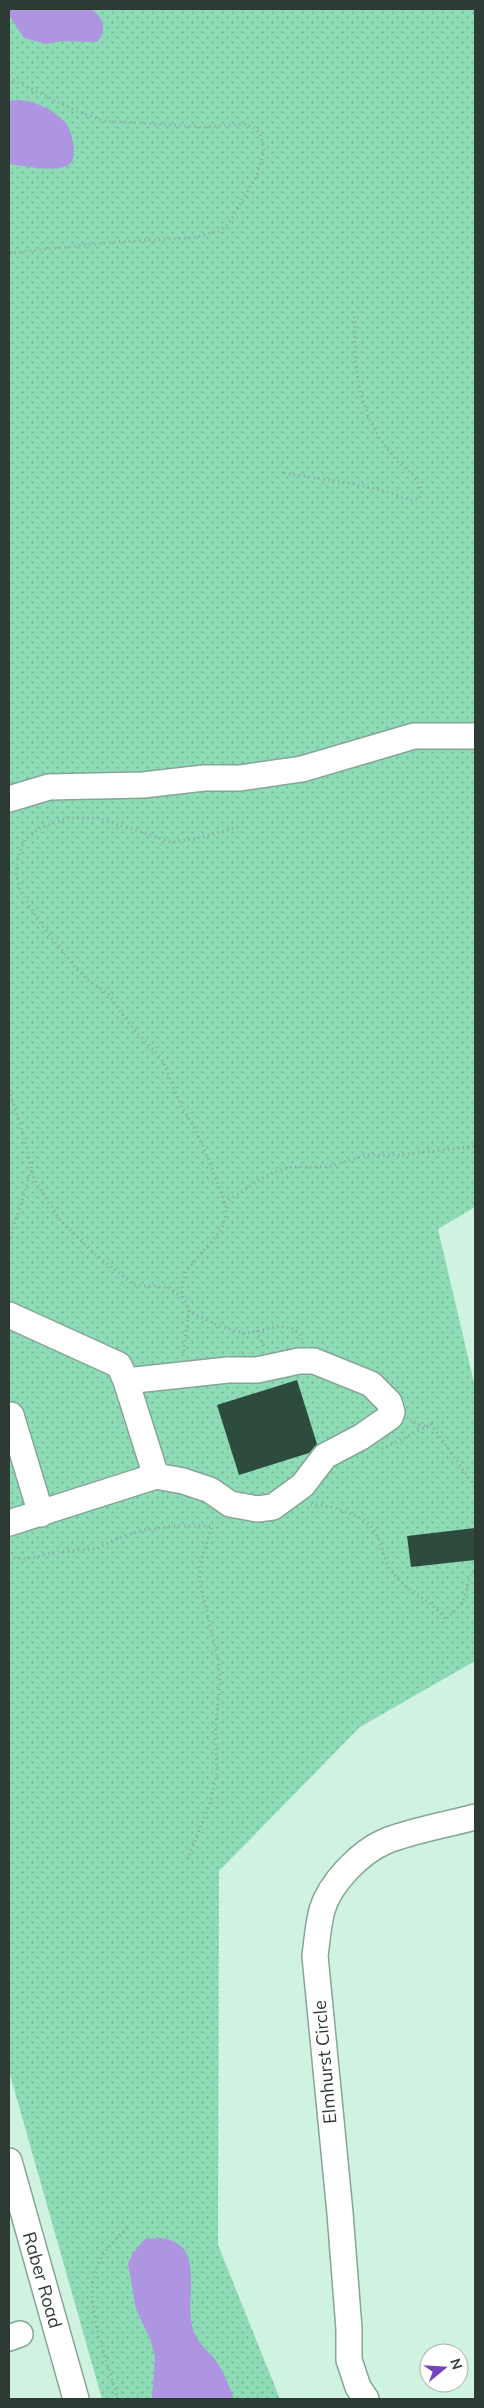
<svg xmlns="http://www.w3.org/2000/svg" width="484" height="2408" font-family="Mulish,sans-serif">
<style>
.grass{fill:url(#grass-dots)}
.water{fill:#ae95e1}
.building{fill:#2e4c3e}
.lines{fill:none;stroke-linecap:round;stroke-linejoin:round}
.minor-casing{stroke:#86a695;stroke-width:28}
.path{stroke:#8ca597;stroke-width:3;stroke-dasharray:1 4;stroke-linecap:butt}
.minor{stroke:#fff;stroke-width:25}
.labels{text-anchor:middle;stroke-width:5;stroke-linejoin:round;paint-order:stroke}
.street-label{font-size:18px;fill:#2e3b34;stroke:#fff}
</style>
<defs>
<pattern id="grass-dots" width="8" height="8" patternUnits="userSpaceOnUse" patternTransform="scale(1.25)"><rect width="8" height="8" fill="#8ddcb6"/><path d="M2 2h.1M6 6h.1" fill="none" stroke="#74b495" stroke-width="1.8" stroke-linecap="round"/></pattern>
</defs>
<rect width="100%" height="100%" fill="#d0f2e0"/>
<path class="grass" d="M9,9H475V1207L438,1229L475,1387V1661L360,1727L219,1871L218,2245L280,2399H102L9,2071Z"/>
<path class="water" d="M9,9H90C103,15 108,31 97,42L62,41L46,44L24,38L9,15Z
M19,100C36,101 51,109 64,121C72,128 80,161 67,166C51,172 25,166 9,164V101Z
M160,2238C211,2243 180,2303 195,2334C199,2345 210,2352 216,2361C224,2372 229,2386 234,2399H152L155,2357L151,2341L136,2309L128,2263L133,2253L145,2239Z"/>
<path class="building" d="M297,1380L317,1444L309,1453L239,1475L217,1405Z
M475,1528V1560L411,1567L407,1536Z"/>
<g class="lines">
<g class="minor-casing">
<path id="minor" d="M9,799L49,787L143,785L204,778H240L302,769L414,736H475
M9,1315L119,1365L126,1381L156,1476L9,1523
M126,1381L228,1370H257L299,1361H314L371,1384L389,1402L392,1412L390,1417L361,1437L325,1456L303,1485L273,1507L257,1509L230,1504L210,1490L183,1481L156,1476
M9,1416L11,1415L41,1514
M9,2161L76,2399
M9,2338L20,2334
M366,2399L358,2387L349,2360V2329L340,2213L315,1956C317,1941 318,1925 322,1910C330,1883 360,1852 386,1841C414,1830 446,1825 475,1817"/>
</g>
<path class="path" d="M9,78L74,110L105,121L204,127L246,124L255,128L260,134L264,150L257,175L231,220L220,231L191,238L115,242L9,253
M284,473L354,484L384,491L410,500L418,499L422,495C418,473 406,472 393,456C359,415 353,372 355,319L352,310
M238,827L199,838L172,842L98,818H68L40,828L25,839L18,857L16,873L20,890L38,920L76,968L90,982L108,993L130,1025L162,1059L182,1108L193,1125L205,1151L223,1197L226,1211L222,1229L186,1271L181,1291L189,1311L219,1326L245,1334L279,1326L292,1328L301,1335V1342
M9,1090L24,1137L34,1179L60,1220L94,1253L134,1285L169,1287L182,1298
M225,1203L259,1180L274,1172L290,1167H327L367,1155H400L475,1146
M9,1243L32,1168
M257,1331L265,1349
M183,1356L189,1310
M410,1420L425,1427
M382,1449L431,1424L475,1487
M311,1505C327,1504 365,1515 374,1530C385,1547 381,1561 397,1578C413,1595 432,1600 446,1620C450,1613 456,1611 460,1605C469,1594 465,1580 475,1571
M9,1557L27,1559L52,1553L98,1548L118,1538L143,1530L176,1526H212L200,1564V1583L218,1659L220,1680L215,1735L217,1772L210,1803L187,1860
M118,2399C109,2368 88,2313 93,2282C97,2258 111,2242 128,2228"/>
<use href="#minor" class="minor"/>
</g>
<g class="labels">
<g class="street-label">
<text transform="translate(325 2062) rotate(-95)" y="6">Elmhurst Circle</text>
<text transform="translate(42 2280) rotate(74)" y="6">Raber Road</text>
</g>
</g>
<rect width="484" height="2408" fill="none" stroke="#2e3b34" stroke-width="20"/>
<g transform="translate(444 2368) rotate(72)"><circle r="24" fill="#ffffff" stroke="#abb1ae"/>
<path d="M0-4L9 19L0 12L-9 19Z" fill="#7543bb"/>
<text y="-8" font-size="14" font-weight="bold" text-anchor="middle" fill="#2e3b34">N</text>
</g>
</svg>
